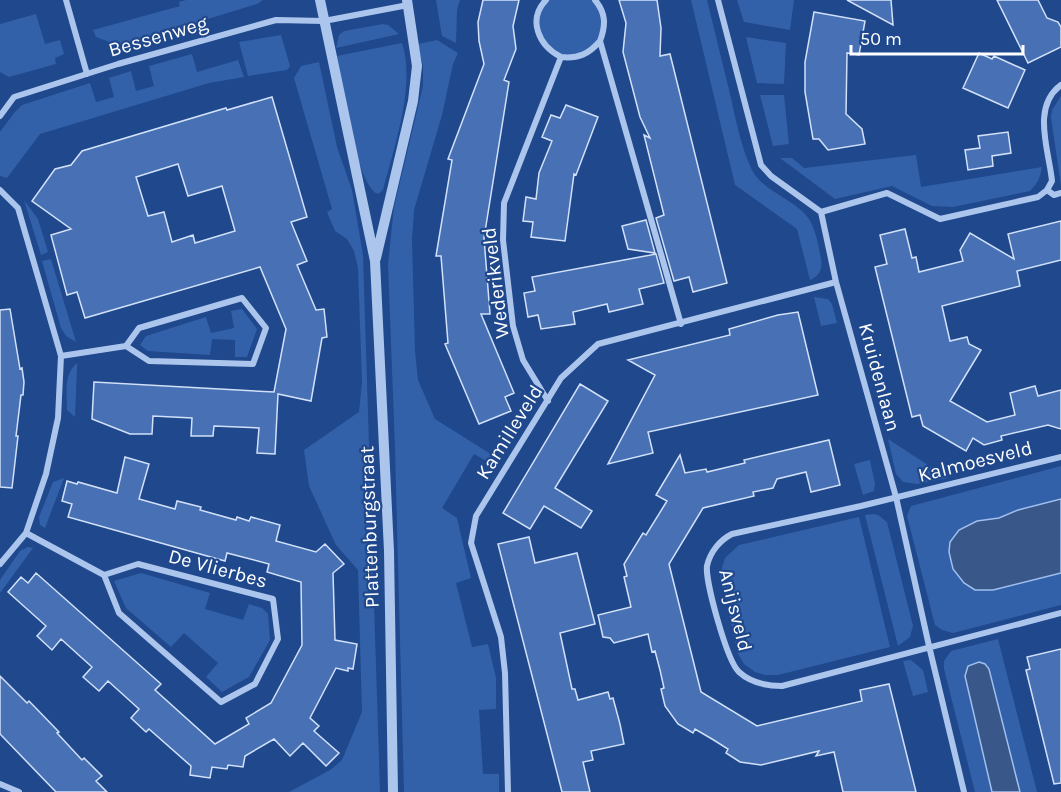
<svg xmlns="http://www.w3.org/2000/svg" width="1061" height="792" font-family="Karla,sans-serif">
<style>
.green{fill:#3261aa}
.water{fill:#395789;stroke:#a0bfee;stroke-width:1.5}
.building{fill:#4771b4;stroke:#d2e1f9;stroke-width:1.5;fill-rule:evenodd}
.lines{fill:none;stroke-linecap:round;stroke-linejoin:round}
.minor{stroke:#acc5ec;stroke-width:6}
.tertiary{stroke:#acc5ec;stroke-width:10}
.labels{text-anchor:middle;stroke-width:4.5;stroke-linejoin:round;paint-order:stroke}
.street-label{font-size:20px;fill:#fff;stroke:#1f488d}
</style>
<rect width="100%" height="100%" fill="#1f488d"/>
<path class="green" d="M186,0H263L257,4L120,46L96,37L93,30L180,6L179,2Z
M436,0H460L457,10L456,43L442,36Z
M546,0H595L605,19L600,41L583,56L561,57L543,45L538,13Z
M691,0H707C715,33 723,65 731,98C736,121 741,146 751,168C762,192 794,198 809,219C816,230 818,245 821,258C823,268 820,276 810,280L797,229L735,185Z
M737,0H794L790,30L744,22Z
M36,14L45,44L60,40L64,54L55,58L56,64L9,77L0,72V24Z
M383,24L388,25L399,34L336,48L339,35L344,31Z
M281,35L290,66L287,70L248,76L239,42Z
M746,37L786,43L784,84L757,83Z
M437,40L458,53L453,64L442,115L414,210L412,240L415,351L418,380L435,419L494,456L490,463L474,454L442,508L457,518L471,578L456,583L472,647L488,644L496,678V709L479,710L483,774H499V792H404L395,449L388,264L394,207L423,86V67L418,44Z
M402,43C416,85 394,147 383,190L378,194C356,186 341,80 337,56Z
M192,54L197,72L238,60L244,77L209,83L40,134L7,178L0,176V132L14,113L22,105L90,83L96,102L114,97L109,78L131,71L136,91L154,86L149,66Z
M319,62L337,147L352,190L363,255L380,792H289L330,770L342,760L362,712L358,570L336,545L309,486L304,450L359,412L362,382L358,268L354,251L347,239L335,231L327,212L332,209L294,78L301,66Z
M760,95H784L789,144L773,146Z
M1061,96V186L1051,117L1052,110Z
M916,155L921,187L1042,167C1040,178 1038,183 1030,191L953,207L932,206L892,186L835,199L780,158H792L804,168Z
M24,200L38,219L48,252L41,255Z
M51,259L76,342L66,336L61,328L42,261Z
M814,297L828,299L832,304L837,323L821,326Z
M242,309L257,329L247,357H235V340L212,339L210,355L148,351L140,345L146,336L206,317L211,333L234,328L231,311Z
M77,363V368L75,417L67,410C67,393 63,375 77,363Z
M888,439L948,478L917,484L903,482L896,474Z
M870,460L875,484L874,491L863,495L854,464Z
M1061,466V507L1029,581L1061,573V605L953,633L942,630L935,625L907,516L911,506Z
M64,478L45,528L40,525L39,517L53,482Z
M873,514L878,515L887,522L913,626L910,637L898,646L865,515Z
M859,517L890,647L778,675H765L755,672L744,664L738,654L720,574L725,558L739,545Z
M28,547L33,548L0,593V580L20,551Z
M141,573L210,593L205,609L243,620L249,604L262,608L268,614L270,640L249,677L222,692L206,677L218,663L184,633L171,647L126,608L114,581Z
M998,639L1037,792H975L944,669V661L951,651Z
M911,660L923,670L928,692L913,696L903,661Z"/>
<path class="water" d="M1061,499V573L993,590H975L964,583L953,569L949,552L950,542L959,530L977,521L999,518L1018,510Z
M979,662L985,664L989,669L1020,792H992L965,676L968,666Z"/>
<path class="building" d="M483,0H519L513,26L516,49L504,80L509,82L484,238L490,314H481L514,393L505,397L511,411L479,424L445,344L448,343L441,256H436L452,160L448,159L484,64L479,41L478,22Z
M619,0H657L661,28L660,56L670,54L727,283L693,292L689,277L674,281L656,218L664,215L644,135L650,138L640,117L623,52L626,23Z
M847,0H891L893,25Z
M997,0H1038L1047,18L1058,22L1061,27V47L1028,63Z
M814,12L865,21L859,55L847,53L846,114L862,129L865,144L828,150L819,139H813L805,92V62Z
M979,53L992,59L994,56L1025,70L1008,108L963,88Z
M272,97L307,217L291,222L307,261L297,265L316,310L324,309L327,337L322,338L311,401L278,394L275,454L257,453L259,428L214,426L213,436H191L192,418L153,416L152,434H130L92,419L94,382L274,392L286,329L260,267L85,318L77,292L67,295L51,235L71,229L32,201L55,169L71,165L82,151L226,108L227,110ZM178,164L188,196L222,186L235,231L195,243L193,235L172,242L164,212L148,216L136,177Z
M566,105L598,117L576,175L574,174L565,241L531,237L533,222L523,221L526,197L536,199L539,173L552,141L542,137L551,115L560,118Z
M1008,132L1011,153L992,156L993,166L968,170L965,150L980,148L978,136Z
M646,220L655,253L628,249L622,226Z
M1061,221V260L1017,271L1020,286L942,306L950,341L967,337L969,344L981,350L950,401L987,422L1015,415L1010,393L1035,386L1038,396L1061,390V429L1048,425L1001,436L1002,440L984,445L973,438L966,451L923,426L920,415L912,417L875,267L887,264L880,235L905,229L912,258L916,257L919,272L963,261L960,250L970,233L1014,259L1008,234Z
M656,254L664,283L639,289L643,304L609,312L607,304L573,312L575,324L541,329L538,315L528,317L524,293L535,291L532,277Z
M10,309L20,369L22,368L24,382L23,395H21L16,436H18L12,488L0,487V310Z
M798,312L818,395L648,432L653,453L608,464L655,375L628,360L730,335L729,329L778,315Z
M580,384L608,401L555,488L592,511L581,528L544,506L530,529L503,513Z
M829,440L840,485L811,492L806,472L777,479L773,488L753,492L754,496L703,508L669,564L701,692L757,726L862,701L860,690L889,684L916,792H843L834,752L816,756L819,751L761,765L740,762L726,753L728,749L712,739L695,729L693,733L678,724L665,706L661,689L664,688L660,670L655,651L652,652L648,634L614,643L610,638L603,637L598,615L631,607L624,577L627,576L624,564L643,533L646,535L667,501L656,495L680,455L685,473L706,469L707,472L745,463L744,460Z
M125,457L149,464L139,499L175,509L177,501L201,507L200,510L236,520L237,517L249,521L251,517L280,525L276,541L316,552L325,544L344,564L333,573L335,640L357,644L353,669L348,668V671L336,668L310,718L319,726L314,731L339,753L326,766L303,743L290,756L274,739L245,756L243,767L228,765L227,769L212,767L210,778L190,775L191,766L149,729L146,732L131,718L139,709L108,681L99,691L83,677L92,667L61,639L52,650L37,636L46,626L8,592L21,577L28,583L36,573L161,684L155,690L215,744L249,724L246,718L271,703L302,645L301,582L267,572L269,564L227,553L225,561L68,517L72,504L62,501L67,481L77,484L78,482L117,493Z
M529,537L535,563L577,553L595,624L560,633L572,689H575L578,700L608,692L610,699L613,698L620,724L624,744L591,751L593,760L583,762L590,792H562L498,544Z
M1061,649V783L1054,784L1026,670L1030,669L1027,657Z
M0,676L27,703L29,701L59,732L57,733L82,760L84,758L102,776L96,781L107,792H56L0,734Z"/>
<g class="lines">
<path class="minor" d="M66,0L87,74
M546,0C527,20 539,46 561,57L504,203L503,240L513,326L523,360L548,401
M595,0C606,13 606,25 600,41L681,324
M718,0L761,165L771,176L821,212L836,282L896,497L929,646L964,792
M561,57C578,59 589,54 600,41
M0,116L14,97L118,64L276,20L324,21L408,5
M0,190L18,208L61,356L58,418L46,474L26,533L0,564
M1047,190L1054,195L1061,193
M821,212L887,193L940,219L1038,197L1047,190L1052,181C1049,150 1031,107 1061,85
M242,298L266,328L253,364L149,361L126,346L139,328Z
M61,356L126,346
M1061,457L861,506L732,534C720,540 710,552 707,566C705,581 727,661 739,672C751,683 766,686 782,686L1061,613
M26,533L104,575L119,613L221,702L255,684L278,639L273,599L138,564L104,575
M0,784L19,792
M508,792L505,673L501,637L471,543L476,516L561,378L598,344L836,282"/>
<path class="tertiary" d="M320,0L375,261L389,551L393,792
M376,258L413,101L417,66L407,0"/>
</g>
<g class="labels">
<g class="street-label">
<text transform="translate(158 36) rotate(-16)" y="7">Bessenweg</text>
<text transform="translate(495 283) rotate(-97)" y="7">Wederikveld</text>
<text transform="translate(880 377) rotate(75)" y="7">Kruidenlaan</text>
<text transform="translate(509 432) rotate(-58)" y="7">Kamilleveld</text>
<text transform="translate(975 461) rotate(-14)" y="7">Kalmoesveld</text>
<text transform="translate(369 527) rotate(-92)" y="7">Plattenburgstraat</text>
<text transform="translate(218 568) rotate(15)" y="7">De Vlierbes</text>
<text transform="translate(736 610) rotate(76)" y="7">Anijsveld</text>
</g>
</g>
<path d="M851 45v9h172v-9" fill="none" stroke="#ffffff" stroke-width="3"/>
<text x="860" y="45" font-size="18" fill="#ffffff" stroke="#1f488d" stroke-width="4.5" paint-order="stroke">50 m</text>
</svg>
